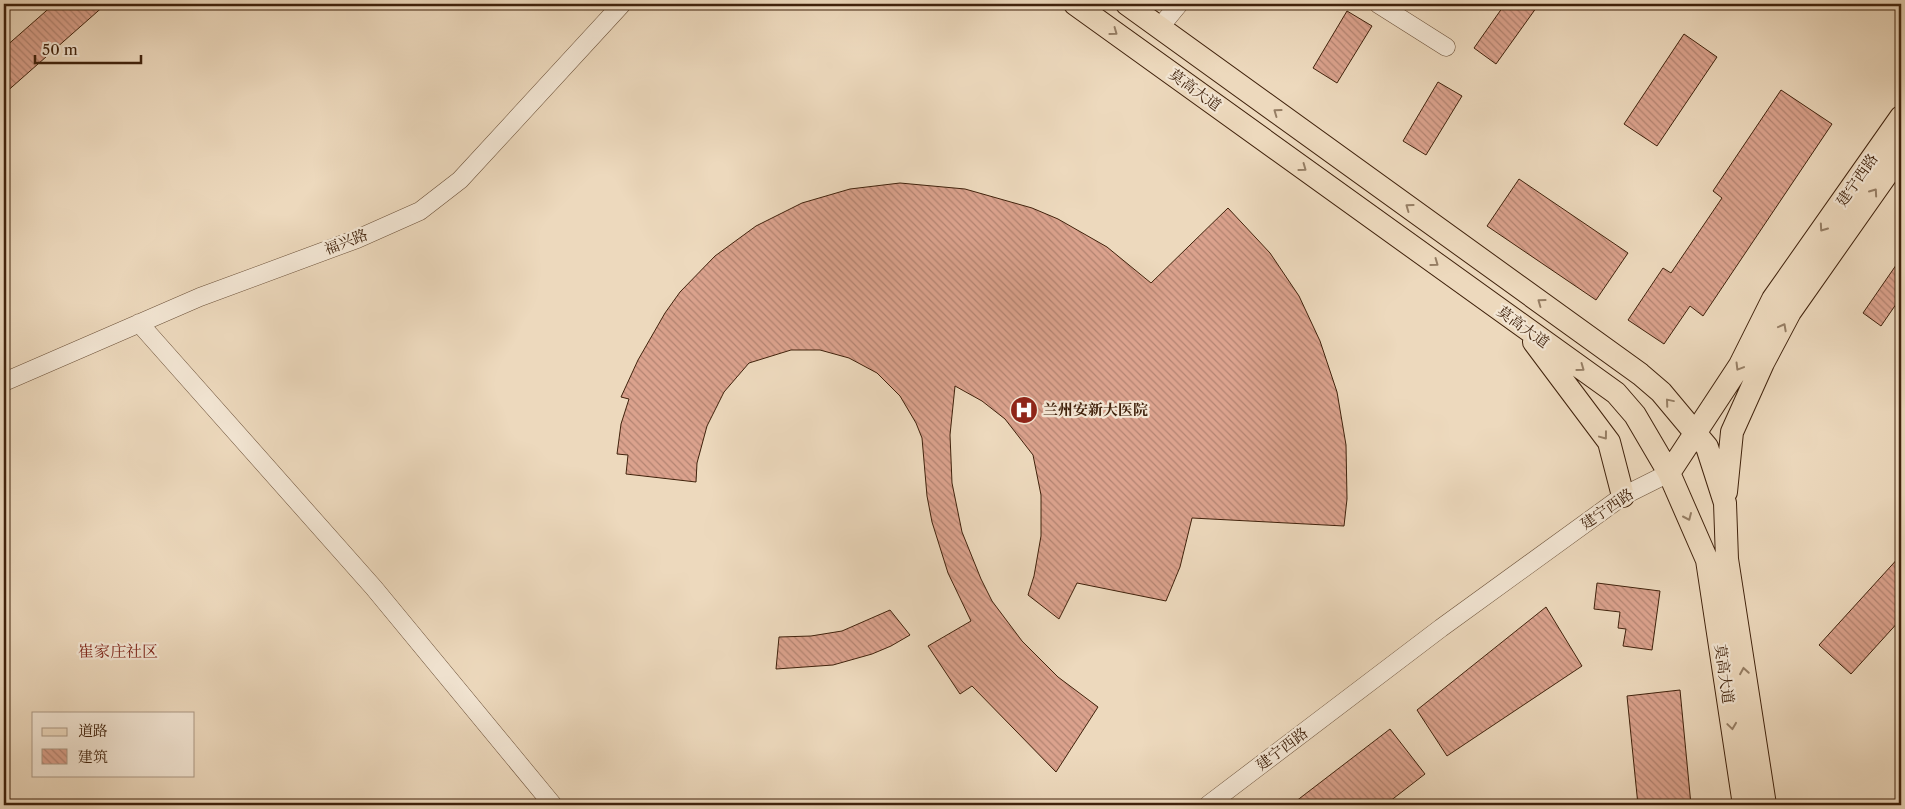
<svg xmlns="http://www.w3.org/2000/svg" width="1905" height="809" font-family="'Libre Caslon Text','Noto Serif SC',serif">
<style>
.building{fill:url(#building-back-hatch);stroke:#40220c}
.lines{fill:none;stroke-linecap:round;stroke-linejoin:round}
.minor-casing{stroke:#6b5038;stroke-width:19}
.major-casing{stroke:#40220c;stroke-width:24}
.minor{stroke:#f3e6d4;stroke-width:18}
.major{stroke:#edd9bd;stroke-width:22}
.oneway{stroke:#967e64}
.labels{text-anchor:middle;stroke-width:4.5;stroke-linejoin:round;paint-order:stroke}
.street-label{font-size:15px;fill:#40220c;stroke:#f3e6d4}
.poi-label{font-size:15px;font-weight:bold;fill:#40220c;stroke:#f3e6d4;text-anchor:start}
.neighbourhood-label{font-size:16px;fill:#7a1f14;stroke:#f3e6d4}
</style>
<defs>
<pattern id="building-back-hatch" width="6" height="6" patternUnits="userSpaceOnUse" patternTransform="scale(1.25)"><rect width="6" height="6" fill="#dba28d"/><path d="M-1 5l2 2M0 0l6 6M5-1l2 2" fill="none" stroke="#b38472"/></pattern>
</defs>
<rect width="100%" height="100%" fill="#edd9bd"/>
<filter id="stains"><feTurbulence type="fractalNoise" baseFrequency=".004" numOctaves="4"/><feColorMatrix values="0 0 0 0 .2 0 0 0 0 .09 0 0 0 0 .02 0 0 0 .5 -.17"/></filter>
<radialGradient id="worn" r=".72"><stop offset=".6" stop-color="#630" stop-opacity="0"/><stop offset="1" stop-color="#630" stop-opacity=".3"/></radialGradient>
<path class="building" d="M54,4H106L4,94V48Z
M1505,4H1539L1496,64L1474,48Z
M1347,11L1372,26L1337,83L1313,68Z
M1684,34L1717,57L1657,146L1624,124Z
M1438,82L1462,96L1426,155L1403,141Z
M1781,90L1832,124L1703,316L1690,306L1664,344L1628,320L1663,268L1671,273L1722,198L1713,191Z
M1519,179L1628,253L1596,300L1487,226Z
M900,183L965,189L1032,208L1058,219L1107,247L1151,283L1228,208L1270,253L1299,296L1320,341L1337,392L1346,445L1347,499L1344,526L1192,518L1180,567L1166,601L1077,583L1059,619L1028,595L1034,576L1041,536V495L1033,455L1005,419L982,401L955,386L950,435L952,483L962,532L981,579L992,601L1022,641L1058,677L1098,707L1056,772L972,686L960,694L928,646L971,621L948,573L932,522L927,496L922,438L916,423L900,396L877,373L849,358L820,350H791L749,363L724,392L707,426L697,463L696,482L626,474L628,455L617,454L621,424L629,399L621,397L638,360L665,313L680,292L715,256L756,226L802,203L850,189Z
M1901,258V297L1881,326L1863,313Z
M1901,555V619L1851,674L1819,645Z
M1597,583L1660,591L1652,650L1623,646L1626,629L1618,628L1620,612L1594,609Z
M1546,607L1582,666L1447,756L1417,710Z
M890,610L910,635L891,646L872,654L833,665L776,669L779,637L811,636L842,631Z
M1680,690L1691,805H1638L1627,696Z
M1390,729L1425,774L1385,805H1291Z"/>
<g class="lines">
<g class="minor-casing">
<path id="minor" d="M1378,4L1446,47
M1160,27L1179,4
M139,323L374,588L553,805
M4,382L200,297L357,239L420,211L460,180L622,4
M1208,805L1441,628L1623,496L1669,473"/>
</g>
<g class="major-casing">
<path id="major" d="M1075,4L1616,393L1635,415L1669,473L1707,560L1744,805
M1127,4L1640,374L1661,392L1707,447L1725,503L1727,559L1765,805
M1534,342L1609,442L1623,496
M1669,473L1740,365L1773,299L1901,117
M1726,492L1732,432L1763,363L1790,312L1901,154"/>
</g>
<use href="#minor" class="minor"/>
<use href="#major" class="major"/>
</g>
<defs><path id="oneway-chevron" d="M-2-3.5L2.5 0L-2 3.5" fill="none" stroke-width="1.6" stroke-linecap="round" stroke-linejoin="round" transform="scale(1.25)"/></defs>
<g class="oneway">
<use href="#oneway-chevron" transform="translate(1114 32) rotate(36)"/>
<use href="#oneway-chevron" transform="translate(1277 112) rotate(-144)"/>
<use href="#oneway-chevron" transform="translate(1303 168) rotate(36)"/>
<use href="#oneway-chevron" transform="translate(1874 192) rotate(-55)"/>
<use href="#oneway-chevron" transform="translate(1409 207) rotate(-144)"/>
<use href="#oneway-chevron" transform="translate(1823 228) rotate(125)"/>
<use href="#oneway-chevron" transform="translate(1435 263) rotate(36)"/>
<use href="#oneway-chevron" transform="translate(1541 302) rotate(-144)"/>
<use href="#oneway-chevron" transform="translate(1783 327) rotate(-62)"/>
<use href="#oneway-chevron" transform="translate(1739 367) rotate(121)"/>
<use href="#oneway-chevron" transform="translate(1581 368) rotate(36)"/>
<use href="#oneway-chevron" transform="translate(1669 402) rotate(-130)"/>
<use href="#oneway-chevron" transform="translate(1604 436) rotate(53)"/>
<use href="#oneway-chevron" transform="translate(1688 517) rotate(66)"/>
<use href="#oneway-chevron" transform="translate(1744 671) rotate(-99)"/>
<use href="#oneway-chevron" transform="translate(1732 726) rotate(82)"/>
</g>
<defs>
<g id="hospital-disc" transform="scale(1.4375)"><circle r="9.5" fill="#8f2418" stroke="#f3e6d4"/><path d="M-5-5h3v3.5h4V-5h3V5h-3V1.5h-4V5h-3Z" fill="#fff"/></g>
</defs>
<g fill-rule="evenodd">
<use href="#hospital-disc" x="1024" y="410"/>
</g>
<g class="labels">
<g class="street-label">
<text transform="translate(1195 90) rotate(36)" y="5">莫高大道</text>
<text transform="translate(1857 180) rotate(-55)" y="5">建宁西路</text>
<text transform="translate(346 242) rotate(-21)" y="5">福兴路</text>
<text transform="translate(1523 327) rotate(36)" y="5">莫高大道</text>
<text transform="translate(1607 509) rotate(-34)" y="5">建宁西路</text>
<text transform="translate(1724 674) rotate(82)" y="5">莫高大道</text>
<text transform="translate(1282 749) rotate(-37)" y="5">建宁西路</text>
</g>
<g class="poi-label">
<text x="1043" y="415">兰州安新大医院</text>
</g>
<g class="neighbourhood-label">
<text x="118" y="657">崔家庄社区</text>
</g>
</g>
<rect width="1905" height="809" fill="none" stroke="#edd9bd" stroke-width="20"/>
<rect x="5" y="5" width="1895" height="799" fill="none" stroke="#40220c" stroke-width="2.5"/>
<rect x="10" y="10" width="1885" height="789" fill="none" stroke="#40220c"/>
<rect x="32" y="712" width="162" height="65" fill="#f3e6d4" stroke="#ab9884"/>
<rect x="42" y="728" width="25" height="8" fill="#edd9bd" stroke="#ab9884"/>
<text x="78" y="736" font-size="15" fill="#40220c">道路</text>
<rect x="42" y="749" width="25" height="15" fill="url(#building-back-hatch)" stroke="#ab9884"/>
<text x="78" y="762" font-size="15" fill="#40220c">建筑</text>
<path d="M35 55v8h106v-8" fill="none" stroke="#40220c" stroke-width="2.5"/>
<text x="42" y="55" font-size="15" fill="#40220c" stroke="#f3e6d4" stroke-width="4" paint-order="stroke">50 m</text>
<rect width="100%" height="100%" filter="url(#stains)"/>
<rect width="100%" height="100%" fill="url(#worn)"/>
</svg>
